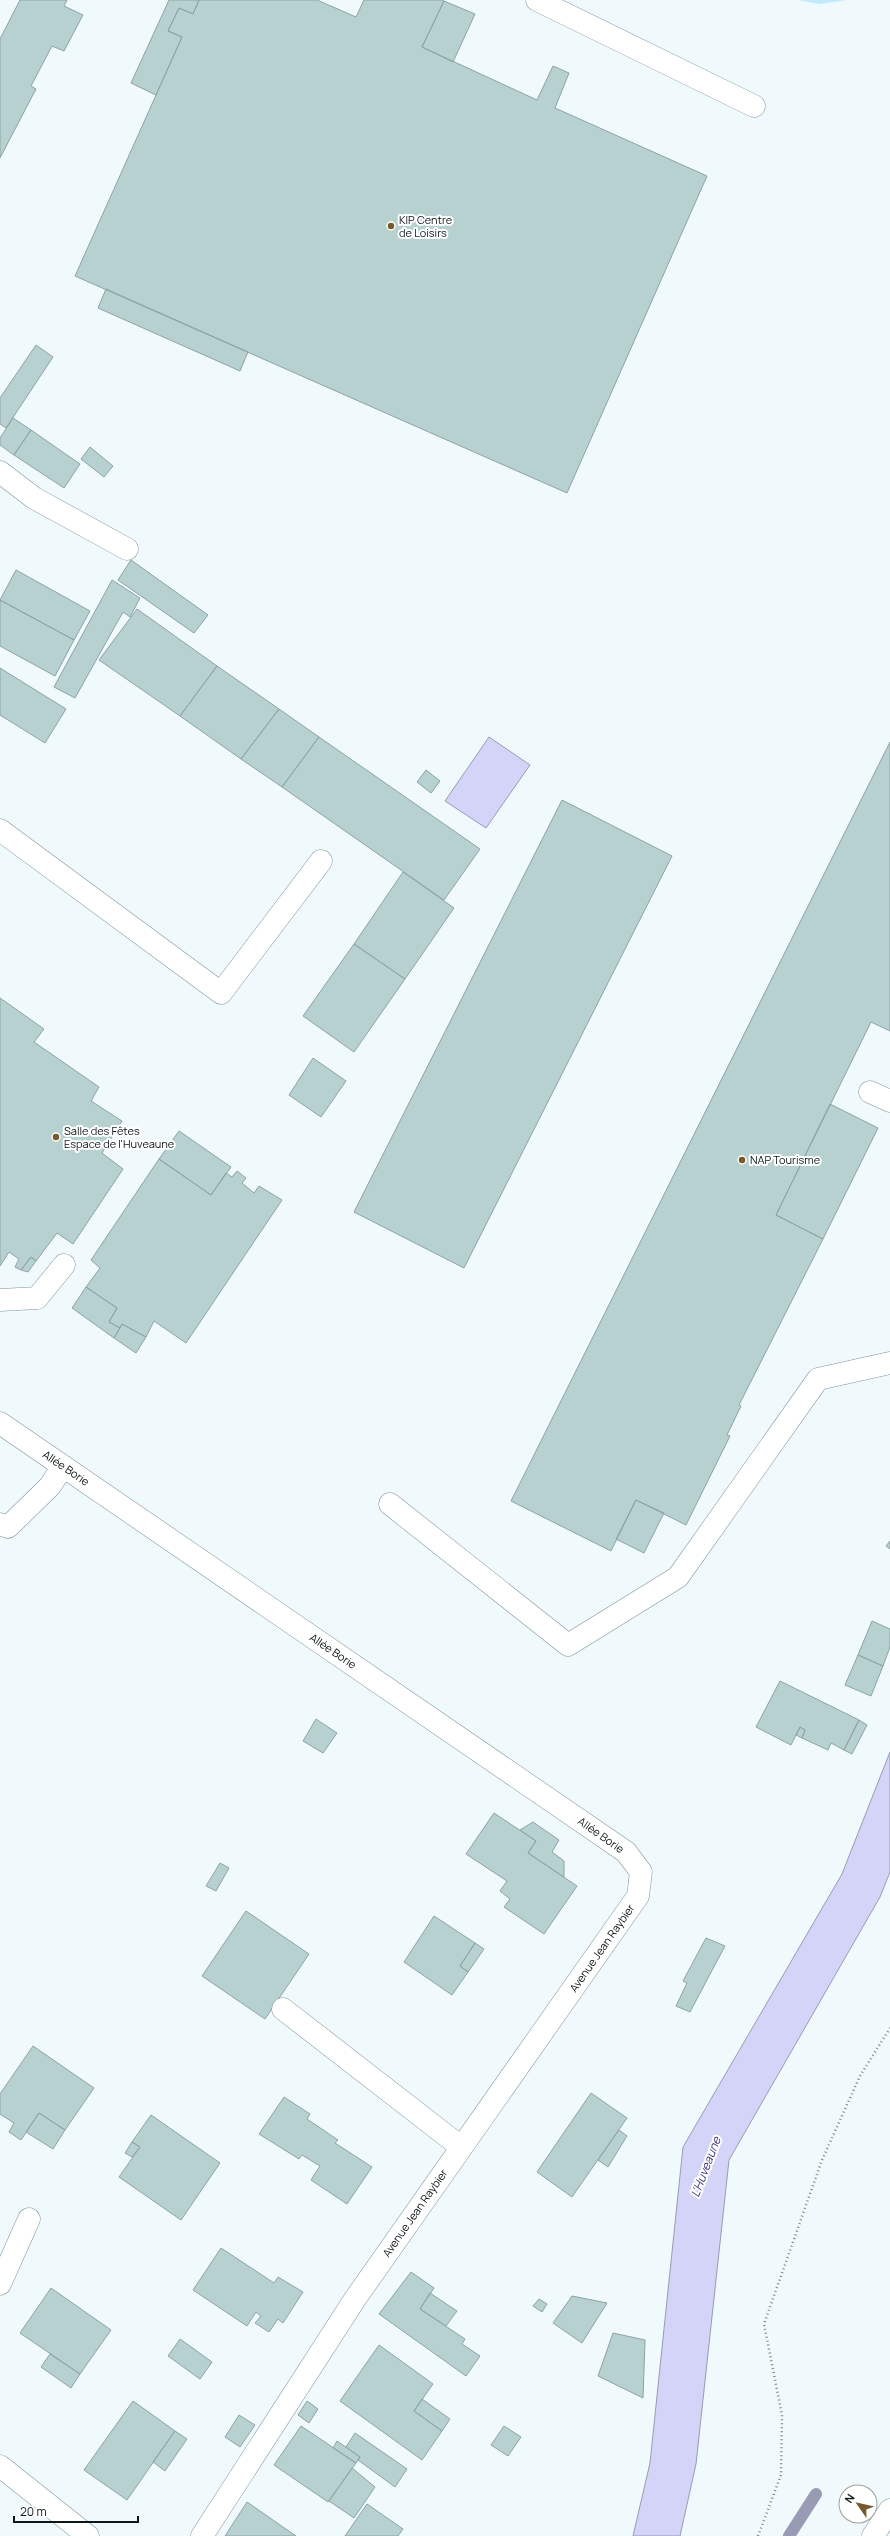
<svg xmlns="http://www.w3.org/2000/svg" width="890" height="2536" font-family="Manrope,sans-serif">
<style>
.green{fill:#c1eafd}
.water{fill:#d4d4f8;stroke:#999bb5}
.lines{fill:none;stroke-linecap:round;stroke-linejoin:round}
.stream{stroke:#999bb5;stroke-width:12}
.building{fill:#b7d0d0;stroke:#8ca4a4}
.minor-casing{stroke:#7f949d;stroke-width:23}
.major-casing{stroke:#7f949d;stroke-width:23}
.path{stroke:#7c8588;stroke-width:2.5;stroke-dasharray:1 3;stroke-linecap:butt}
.minor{stroke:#fff;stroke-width:22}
.major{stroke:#fff;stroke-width:22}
.poi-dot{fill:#765a2d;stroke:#fff;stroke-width:1.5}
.labels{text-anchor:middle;stroke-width:4;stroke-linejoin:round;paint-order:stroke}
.poi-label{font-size:11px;fill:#0e1619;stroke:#fff;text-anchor:start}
.street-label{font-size:11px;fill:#0e1619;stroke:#fff}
.water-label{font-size:12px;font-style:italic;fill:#40377c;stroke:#fff}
</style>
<rect width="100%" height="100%" fill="#f0f9fc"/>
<path class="green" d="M798,0H847L820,4Z"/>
<path class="water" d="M489,737L530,765L486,828L445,801Z
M890,1752V1872L880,1897L729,2160L696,2464L680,2536H633L650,2463L683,2147L842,1874Z"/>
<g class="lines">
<path class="stream" d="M789,2536L816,2494"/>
</g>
<path class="building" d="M20,0H67L64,6L83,15L64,51L52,46L31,86L36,89L0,158V39Z
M169,0H199L193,14L179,8L168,31L182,37L156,95L131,83Z
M199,0H317L356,17L364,0H442L444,1L422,47L537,100L553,66L569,73L555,108L707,176L567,493L75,276L182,37L168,31L179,8L193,14Z
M444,1L475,14L453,62L422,47Z
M106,289L248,352L240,371L98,308Z
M36,345L53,357L6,428L0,424V398Z
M13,418L31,430L14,455L0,445V438Z
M31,430L80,464L64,488L14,455Z
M90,447L113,466L104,477L81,459Z
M131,560L208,615L194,633L118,580Z
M16,570L90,611L74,640L0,600Z
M112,580L140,598L130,617L123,612L75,698L54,687Z
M0,600L74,640L55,676L0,646Z
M137,609L217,666L180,716L99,660Z
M217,666L279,709L241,759L180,716Z
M0,668L66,709L45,743L0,715Z
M279,709L319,737L282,787L241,759Z
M319,737L480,849L444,900L282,787Z
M890,742V1031L871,1022L776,1215L823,1239L739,1405L741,1406L727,1435L730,1436L686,1525L636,1500L611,1551L511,1501Z
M426,770L440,781L431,793L417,782Z
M562,800L672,856L464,1268L354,1212Z
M403,872L454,908L405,979L354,944Z
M354,944L405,979L354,1052L303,1016Z
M0,998L44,1029L34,1042L99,1087L91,1101L122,1121L102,1153L123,1169L73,1244L57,1233L36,1261L31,1257L21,1270L15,1267L19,1259L9,1252L0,1266Z
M313,1058L346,1081L321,1117L289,1095Z
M830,1104L878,1128L823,1239L776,1215Z
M179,1131L231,1167L211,1195L159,1159Z
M159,1159L211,1195L226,1173L232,1177L237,1171L246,1178L242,1183L254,1193L259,1186L282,1200L186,1343L154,1321L146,1337L122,1324L120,1328L109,1322L117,1308L86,1287L100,1268L91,1260Z
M31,1257L36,1261L28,1272L21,1270Z
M86,1287L117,1308L109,1322L120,1328L114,1338L72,1308Z
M122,1324L146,1337L136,1353L114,1338Z
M636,1500L664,1513L644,1553L616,1539Z
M890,1541V1549L886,1546Z
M872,1621L890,1629V1647L883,1666L858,1655Z
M858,1655L883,1666L871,1696L845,1685Z
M780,1681L859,1720L844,1750L831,1743L828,1750L802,1738L805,1730L800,1727L791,1745L756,1727Z
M316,1719L337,1733L323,1753L303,1741Z
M859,1720L867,1725L852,1754L844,1750Z
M800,1727L805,1730L802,1738L796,1735Z
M494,1813L536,1841L528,1853L577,1886L544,1934L504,1907L510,1899L500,1891L507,1881L466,1854Z
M533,1822L559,1840L552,1852L564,1861V1877L528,1853L536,1841L520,1830Z
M220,1863L229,1868L216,1891L206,1886Z
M246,1911L309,1954L265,2019L202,1976Z
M434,1916L475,1943L460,1966L468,1972L452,1995L404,1962Z
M706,1938L725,1946L690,2012L676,2006L687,1983L683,1981Z
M475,1943L484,1949L468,1972L460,1966Z
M33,2046L94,2088L65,2130L39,2113L21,2140L9,2132L14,2123L0,2114V2094Z
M591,2093L627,2118L572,2197L537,2172Z
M284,2097L310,2114L307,2119L338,2140L335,2143L372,2167L347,2204L311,2180L320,2166L302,2155L299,2159L259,2134Z
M39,2113L65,2130L53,2149L26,2132Z
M151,2115L220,2163L181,2220L119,2177L140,2147L132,2142Z
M619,2130L627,2136L608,2167L598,2160Z
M132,2142L140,2147L132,2157L125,2153Z
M221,2248L274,2283L278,2277L303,2292L283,2323L278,2319L269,2332L255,2323L261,2316L256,2312L247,2326L193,2290Z
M411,2272L434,2288L420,2309L465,2339L462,2344L480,2356L466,2376L379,2314Z
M51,2288L111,2330L80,2374L20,2333Z
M430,2293L457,2311L446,2326L420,2309Z
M572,2296L607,2303L582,2343L553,2323Z
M539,2299L547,2304L542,2312L533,2306Z
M613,2333L645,2340L643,2398L598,2376Z
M180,2339L212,2362L200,2379L168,2356Z
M379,2345L433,2384L414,2411L442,2431L422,2460L340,2401Z
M50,2354L80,2374L71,2388L41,2367Z
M422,2399L450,2419L442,2431L414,2411Z
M133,2401L175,2431L127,2500L84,2470Z
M307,2401L318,2409L309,2423L298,2415Z
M239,2415L255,2425L240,2447L225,2437Z
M301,2426L356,2463L328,2502L274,2465Z
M504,2426L521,2437L508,2456L491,2445Z
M175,2431L187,2439L165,2471L153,2462Z
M355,2433L407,2469L395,2487L358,2460L360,2457L346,2447Z
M337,2441L360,2457L356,2463L333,2448Z
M352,2468L375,2487L354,2518L329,2501Z
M247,2502L296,2536H225Z
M367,2504L403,2529L398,2536H345Z"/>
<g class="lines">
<g class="minor-casing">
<path id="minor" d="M537,0L754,106
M0,472L34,498L127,549
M0,830L221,993L321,861
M870,1092L890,1101
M0,1300L37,1298L64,1265
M0,1423L626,1852L641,1872L638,1896L355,2299L202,2536
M390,1504L568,1645L678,1577L818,1379L890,1363
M0,1524L8,1527L50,1486L63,1466
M283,2009L461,2147
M0,2284L29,2219
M0,2466L88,2536"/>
</g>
<g class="major-casing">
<path id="major" d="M873,2536L890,2510"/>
</g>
<path class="path" d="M758,2536L781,2475L782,2415L764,2324L822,2160L860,2076L890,2028"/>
<use href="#minor" class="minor"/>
<use href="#major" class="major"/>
</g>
<g class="poi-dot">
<circle cx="391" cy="226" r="4"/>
<circle cx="56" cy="1137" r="4"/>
<circle cx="742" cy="1160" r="4"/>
</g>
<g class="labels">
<g class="poi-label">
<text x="399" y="224">KIP Centre<tspan x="399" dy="13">de Loisirs</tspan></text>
<text x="64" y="1135">Salle des Fêtes<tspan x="64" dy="13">Espace de l'Huveaune</tspan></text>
<text x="750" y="1164">NAP Tourisme</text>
</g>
<g class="street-label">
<text transform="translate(66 1468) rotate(34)" y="4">Allée Borie</text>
<text transform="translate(333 1651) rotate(34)" y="4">Allée Borie</text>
<text transform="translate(601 1835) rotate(35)" y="4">Allée Borie</text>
<text transform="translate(602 1948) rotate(-55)" y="4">Avenue Jean Raybier</text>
<text transform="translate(415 2213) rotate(-55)" y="4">Avenue Jean Raybier</text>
</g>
<g class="water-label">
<text transform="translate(706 2167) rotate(-69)" y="4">L'Huveaune</text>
</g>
</g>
<g transform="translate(858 2504) rotate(304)"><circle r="19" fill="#ffffff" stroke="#9fa2a3"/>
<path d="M0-3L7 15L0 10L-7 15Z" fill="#765a2d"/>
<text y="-6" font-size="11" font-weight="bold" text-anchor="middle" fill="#0e1619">N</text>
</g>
<path d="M14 2516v6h124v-6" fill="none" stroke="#0e1619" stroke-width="2"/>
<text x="20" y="2516" font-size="12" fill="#0e1619" stroke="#ffffff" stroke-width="3" paint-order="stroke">20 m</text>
</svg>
